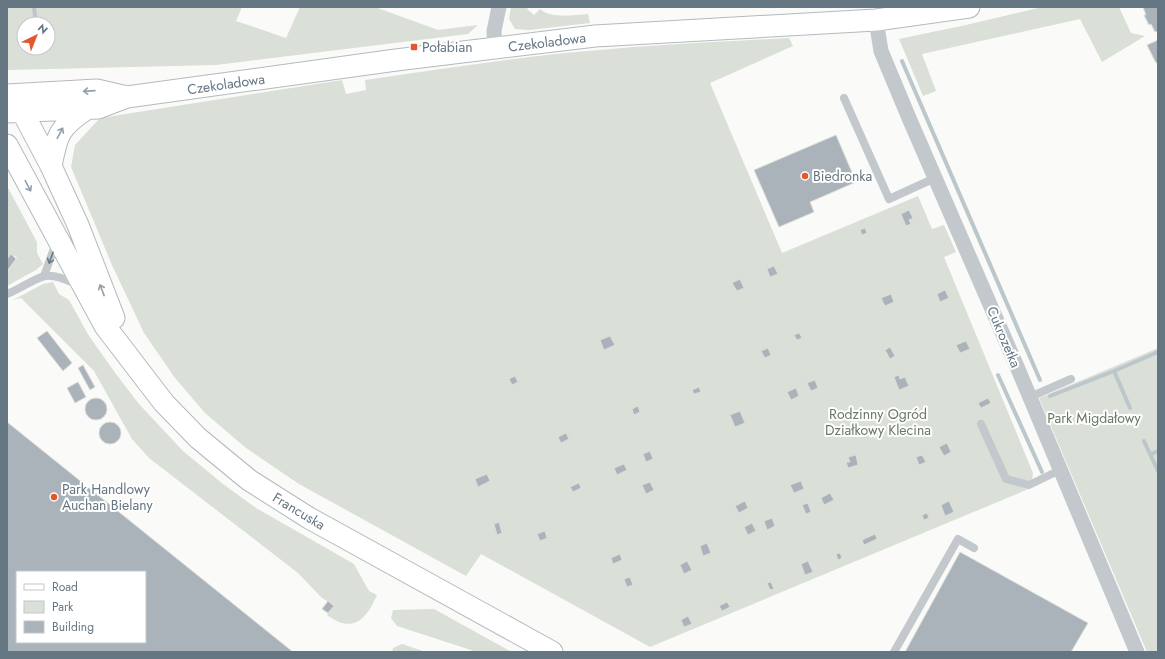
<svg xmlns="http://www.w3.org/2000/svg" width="1165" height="659" font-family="Jost,sans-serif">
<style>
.green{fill:#dadfd7;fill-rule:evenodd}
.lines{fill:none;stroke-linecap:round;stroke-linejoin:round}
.stream{stroke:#bbc7cb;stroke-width:4}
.building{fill:#aab3b9;stroke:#dcdcda;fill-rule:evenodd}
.secondary-casing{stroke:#b3babf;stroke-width:23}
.lane{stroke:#c3c8cc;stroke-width:8}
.street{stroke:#c3c8cc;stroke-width:15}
.secondary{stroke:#fff;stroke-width:21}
.oneway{stroke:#939fa8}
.oneway2{stroke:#6a7a87}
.poi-dot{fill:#e4572e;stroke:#fff;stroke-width:1.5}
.labels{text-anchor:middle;stroke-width:4;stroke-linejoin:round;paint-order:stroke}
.street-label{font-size:14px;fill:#657683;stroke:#fff}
.poi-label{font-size:14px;fill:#657683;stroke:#fff;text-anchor:start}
.park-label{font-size:14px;fill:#687a64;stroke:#fff}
</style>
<rect width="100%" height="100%" fill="#fafaf8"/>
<path class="green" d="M7,7H242L236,21L286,38L300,7H375L438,30L478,25L468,34L216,65L7,70ZM24,24H48V48H24Z
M511,7H529L527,9L534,15L540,9C551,19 574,15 588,14L590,23L529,30L515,29L509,19Z
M1042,7H1119L1131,33L1145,36L1102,62L1080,19L922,54L936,91L923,96L899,39L966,25Z
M789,38L793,46L710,83L782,253L918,196L932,229L944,225L956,252L944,257L1033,473L1031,488L650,647L481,554L466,576L299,484L246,448L205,413L175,378L144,333L112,265L71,167L75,145L100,118L342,80L346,94L366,90L365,80C428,71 492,61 556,54C634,46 711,42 789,38Z
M7,186L37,242V253L43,264L36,270L7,286V272L17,258L11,254L7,258L8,249Z
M53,282L59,294L69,300L89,336L116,374L139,404L183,451L223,484L256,508L354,564L369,591L377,595C366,620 353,634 327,615L334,605L322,598L298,573L149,458L132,439L94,371L21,298L13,300L43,284Z
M1158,348V652H1147L1039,398Z
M434,609L512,652H477L397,626L391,618L393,610Z
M402,644L426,652H392L393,648Z"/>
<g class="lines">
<path class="stream" d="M34,7L36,24
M38,48V53
M902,61L1040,380
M1114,371L1158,352
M998,375L1042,472
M1050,396L1114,371L1130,408
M1144,441L1158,471
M1151,454L1158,451"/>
</g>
<path class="building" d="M1143,7H1158V31L1155,32L1151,24L1149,25L1144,15H1146Z
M1158,40V62L1156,63L1147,45Z
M836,135L856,182L810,202L814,212L779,227L754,170Z
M909,210L913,218L909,220L911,224L906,226L901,214Z
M865,228L867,233L862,235L860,230Z
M11,254L16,259L7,271V259Z
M774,266L778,274L770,277L767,269Z
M740,279L744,288L737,291L732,283Z
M945,290L949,298L940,302L937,294Z
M891,294L894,302L885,306L881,298Z
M47,331L72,363L63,371L37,338Z
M799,333L802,338L797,340L794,335Z
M610,336L615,345L604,350L600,340Z
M966,341L970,349L960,353L956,345Z
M890,347L895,356L890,359L885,350Z
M768,348L771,355L765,358L761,351Z
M83,365L95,387L90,390L78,368Z
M899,375L900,379L905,377L909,386L899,390L894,377Z
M515,376L518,382L512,385L509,379Z
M815,380L818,388L811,391L807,383Z
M78,382L86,397L75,403L67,388Z
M699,387L701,392L694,394L692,390Z
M796,388L799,396L791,400L787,392Z
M85 409a11 11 0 1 1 22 0a11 11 0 1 1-22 0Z
M988,398L991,403L981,408L978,403Z
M638,406L640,412L634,415L632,409Z
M740,411L745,423L735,427L730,415Z
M99 433a11 11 0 1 1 22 0a11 11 0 1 1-22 0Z
M7,422L293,652H7ZM17,572H145V642H17Z
M566,433L569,439L561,443L558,437Z
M947,443L951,452L944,456L939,447Z
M650,451L653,459L646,462L643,454Z
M856,455L858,465L848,468L846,462H850L848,457Z
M922,455L926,462L919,465L916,457Z
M624,464L627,470L617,475L614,468Z
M487,474L490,481L478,487L475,479Z
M801,481L804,489L794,493L790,485Z
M650,482L654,490L646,494L642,485Z
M579,483L581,488L573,492L570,487Z
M830,493L834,500L824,505L821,498Z
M745,501L748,508L739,513L735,506Z
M949,501L954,512L945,516L941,505Z
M808,503L811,512L806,514L802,505Z
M927,513L929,518L924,520L922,515Z
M772,518L775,526L767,530L764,521Z
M499,522L502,533L497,535L494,524Z
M752,523L756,531L748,535L744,527Z
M545,531L547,538L540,541L537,534Z
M875,534L877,539L864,545L862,540Z
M707,543L711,553L703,556L700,546Z
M960,552L1088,623L1071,652H905Z
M840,553L842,558L838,560L836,554Z
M620,554L622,560L613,564L611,558Z
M687,561L692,570L684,574L680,565Z
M808,561L813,572L805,575L801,564Z
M630,577L633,585L627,587L624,579Z
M771,582L774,589L770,590L767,583Z
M328,601L334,606L328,613L322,609Z
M727,602L730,607L722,611L719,606Z
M688,616L692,624L684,627L681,620Z"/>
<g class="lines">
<g class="secondary-casing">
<path id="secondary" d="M7,95L97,90L127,97
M7,96L22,111L51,166L78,225L114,318
M7,112L98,108L127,97L396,60L595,36L876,20L969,7
M7,145L105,326L164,403L198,438L249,480L309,518L552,652
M51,166C57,136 58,128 85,110"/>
</g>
<path class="lane" d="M844,98L889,199L935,178
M44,276L56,243
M7,294C18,290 35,278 45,276C56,274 69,281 78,285
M1030,397L1071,379
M981,424L1006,479L1029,485L1060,470
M894,652L958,539L974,548"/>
<path class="street" d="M876,20L881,51L909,118L1018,369L1137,652
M495,48L494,31L499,7"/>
<use href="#secondary" class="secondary"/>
</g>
<defs><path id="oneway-shaft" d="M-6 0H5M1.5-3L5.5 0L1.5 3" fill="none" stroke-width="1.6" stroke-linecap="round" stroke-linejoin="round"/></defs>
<g class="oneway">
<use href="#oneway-shaft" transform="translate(89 91) rotate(176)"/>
<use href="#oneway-shaft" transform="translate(60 133) rotate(-62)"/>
<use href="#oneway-shaft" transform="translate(28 186) rotate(62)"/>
<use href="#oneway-shaft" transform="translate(102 290) rotate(-111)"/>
</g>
<use class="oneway2" href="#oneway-shaft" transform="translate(51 258) rotate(110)"/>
<g class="poi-dot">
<rect x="410" y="43" width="8" height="8" rx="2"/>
<circle cx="805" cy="176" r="4"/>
<circle cx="54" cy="497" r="4"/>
</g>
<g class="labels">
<g class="street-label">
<text transform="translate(547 42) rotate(-7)" y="5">Czekoladowa</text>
<text transform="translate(226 84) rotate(-8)" y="5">Czekoladowa</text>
<text transform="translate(1004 337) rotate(67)" y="5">Cukrozetka</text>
<text transform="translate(299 511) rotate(31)" y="5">Francuska</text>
</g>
<g class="poi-label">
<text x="422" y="52">Połabian</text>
<text x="813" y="181">Biedronka</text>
<text x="62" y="494">Park Handlowy<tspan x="62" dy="16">Auchan Bielany</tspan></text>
</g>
<g class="park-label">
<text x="878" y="419">Rodzinny Ogród<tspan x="878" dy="16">Działkowy Klecina</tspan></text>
<text x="1094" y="423">Park Migdałowy</text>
</g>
</g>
<rect width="1165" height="659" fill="none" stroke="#657683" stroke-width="16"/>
<rect x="16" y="571" width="130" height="72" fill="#ffffff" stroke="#c1c8cd"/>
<rect x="24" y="584" width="20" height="6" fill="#ffffff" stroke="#c1c8cd"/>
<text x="52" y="591" font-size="12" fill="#657683">Road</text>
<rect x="24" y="601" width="20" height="12" fill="#dadfd7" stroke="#c1c8cd"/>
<text x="52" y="611" font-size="12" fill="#657683">Park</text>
<rect x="24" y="621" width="20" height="12" fill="#aab3b9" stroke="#c1c8cd"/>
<text x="52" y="631" font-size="12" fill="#657683">Building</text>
<g transform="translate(36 36) rotate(43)"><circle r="19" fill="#ffffff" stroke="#c1c8cd"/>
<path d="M0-3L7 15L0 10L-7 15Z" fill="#e4572e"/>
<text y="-6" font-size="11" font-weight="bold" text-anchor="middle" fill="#657683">N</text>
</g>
</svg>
